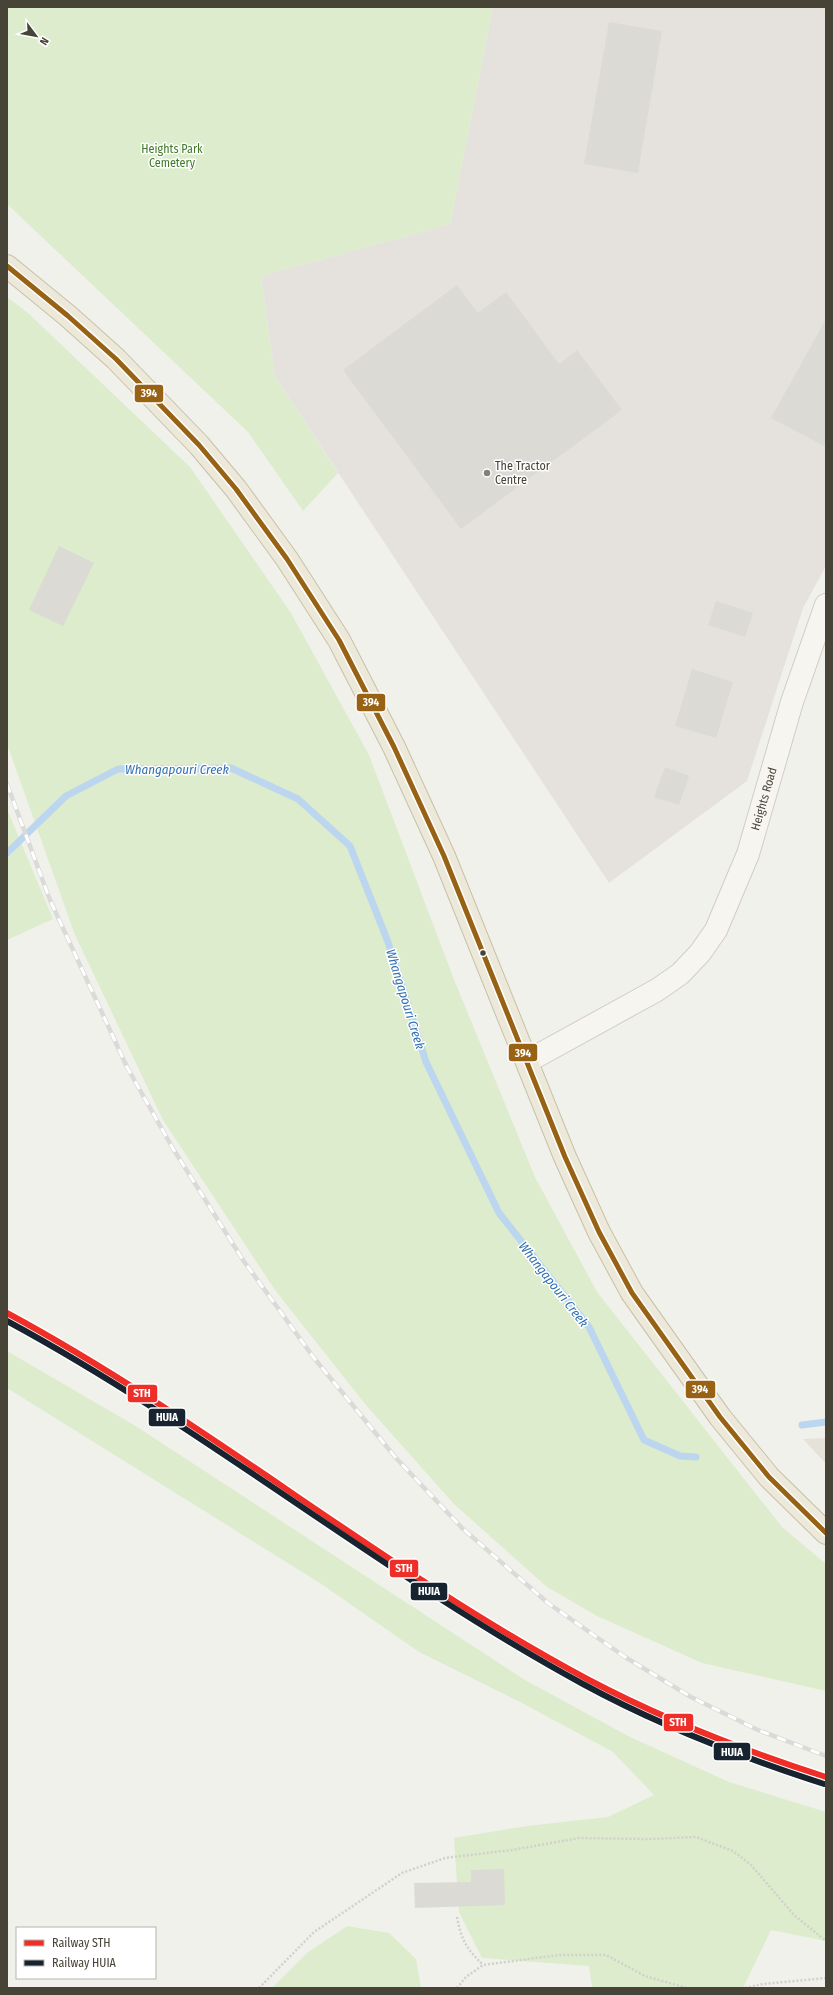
<svg xmlns="http://www.w3.org/2000/svg" width="833" height="1995" font-family="'Fira Sans Condensed',sans-serif">
<style>
.residential{fill:#e5e3d9}
.industrial{fill:#e5e2dd}
.green{fill:#dceccc}
.lines{fill:none;stroke-linecap:round;stroke-linejoin:round}
.stream{stroke:#bcd6ef;stroke-width:7}
.building{fill:#dbdad4}
.secondary-casing{stroke:#d0cec3;stroke-width:24}
.highway-casing{stroke:#c9c0a7;stroke-width:24}
.path{stroke:#d1d1cb;stroke-width:2.5;stroke-dasharray:2 2;stroke-linecap:butt}
.secondary{stroke:#f7f5ef;stroke-width:22}
.highway{stroke:#ece8da;stroke-width:22}
.rail-casing{stroke:#dadad9;stroke-width:4.5}
.rail{stroke:#fff;stroke-width:3;stroke-dasharray:9;stroke-linecap:butt}
.bus-1-casing{stroke:#fff;stroke-width:8}
.bus-1{stroke:#986215;stroke-width:5}
.rail-1-casing{stroke:#fff;stroke-width:9}
.rail-2-casing{stroke:#fff;stroke-width:9}
.rail-1{stroke:#ee2e27;stroke-width:6}
.rail-2{stroke:#17232f;stroke-width:6}
.poi-dot{fill:#838076;stroke:#fff;stroke-width:1.5}
.bus-dot{fill:#484337;stroke:#fff;stroke-width:1.5}
.labels{text-anchor:middle;stroke-width:3;stroke-linejoin:round;paint-order:stroke}
.park-label{font-size:12px;fill:#417a2b;stroke:#fff}
.poi-label{font-size:12px;fill:#484337;stroke:#fff;text-anchor:start}
.street-label{font-size:12px;fill:#484337;stroke:#fff}
.water-label{font-size:13px;font-style:italic;fill:#3170b3;stroke:#fff}
.line-badge{stroke:#fff;stroke-width:1.5}
.badge-label{font-size:11px;text-anchor:middle;font-weight:bold;fill:#fff}
</style>
<rect width="100%" height="100%" fill="#f1f1ec"/>
<path class="residential" d="M826,1438V1464L803,1439Z"/>
<path class="industrial" d="M493,7H826V566L803,608L747,781L609,883L275,377L261,276L450,224Z"/>
<path class="green" d="M7,7H493L450,224L261,276L275,377L338,473L303,511L248,432L7,204Z
M7,297L28,313L190,467L291,613L369,755L453,977L535,1177L597,1292L782,1527L826,1564V1691L702,1663L597,1616L547,1587L454,1504L365,1404L275,1290L163,1120L75,935L7,744Z
M7,809L53,919L7,940Z
M7,1351L134,1425L525,1680L628,1736L729,1782L826,1812V1941L771,1930L743,1988H592L589,1966L482,1958L459,1912L454,1838L527,1826L608,1817L654,1795L613,1752L522,1703L419,1652L320,1583L7,1388Z
M347,1926L389,1933L416,1959L421,1988H272L307,1953Z"/>
<g class="lines">
<path class="stream" d="M7,853L66,796L118,769L231,768L298,799L350,846L388,942L426,1062L499,1213L589,1327L644,1440L680,1456L696,1457
M802,1425L826,1422"/>
</g>
<path class="building" d="M609,22L662,31L638,173L584,164Z
M457,285L478,313L506,292L559,364L577,350L622,410L461,529L343,370Z
M826,319V447L771,418Z
M59,546L94,563L63,626L29,610Z
M716,601L753,613L745,637L708,625Z
M692,669L733,682L716,738L675,726Z
M665,767L689,776L679,805L654,797Z
M504,1869L505,1905L415,1908L414,1883L471,1882V1870Z"/>
<g class="lines">
<g class="secondary-casing">
<g id="secondary">
<path id="s1" d="M528,1061L657,990L680,974L700,953L716,930L748,854L792,702L826,605"/>
</g>
</g>
<g class="highway-casing">
<path id="highway" d="M7,266L68,316L116,359L199,445L236,489L287,559L339,640L394,747L444,856L565,1157L599,1232L632,1293L720,1417L769,1477L826,1533"/>
</g>
<path class="path" d="M457,1917C461,1940 467,1949 483,1965
M259,1988L314,1932L402,1873L445,1858L512,1850L579,1838L649,1839L696,1837L733,1851L751,1865L794,1915L826,1941
M457,1988L466,1977L483,1965L559,1955H606L645,1976L687,1988
M745,1988L763,1984L826,1978"/>
<use href="#secondary" class="secondary"/>
<use href="#highway" class="highway"/>
<g class="rail-casing">
<path id="rail" d="M7,784L50,900L127,1067L172,1147L243,1260L314,1358L396,1458L462,1528L548,1603L625,1657L691,1697L758,1730L826,1756"/>
</g>
<use href="#rail" class="rail"/>
<g class="bus-1-casing">
<path id="bus-1" d="M7,266L68,316L116,359L199,445L236,489L287,559L339,640L394,747L444,856L565,1157L599,1232L632,1293L720,1417L769,1477L826,1533"/>
</g>
<use href="#bus-1" class="bus-1"/>
<g class="rail-1-casing">
<path id="rail-1" d="M7,1313C209,1422 386,1572 589,1680C665,1720 745,1751 826,1777"/>
</g>
<g class="rail-2-casing">
<path id="rail-2" d="M7,1321C207,1429 384,1576 583,1684C660,1726 741,1757 824,1784"/>
</g>
<use href="#rail-1" class="rail-1"/>
<use href="#rail-2" class="rail-2"/>
</g>
<circle class="poi-dot" cx="487" cy="473" r="4"/>
<circle class="bus-dot" cx="483" cy="953" r="3.5"/>
<g class="labels">
<g class="park-label">
<text x="172" y="153">Heights Park<tspan x="172" dy="14">Cemetery</tspan></text>
</g>
<g class="poi-label">
<text x="495" y="470">The Tractor<tspan x="495" dy="14">Centre</tspan></text>
</g>
<g class="street-label">
<text dy="4" stroke="none"><textPath href="#s1" startOffset="372">Heights Road</textPath></text>
</g>
<g class="water-label">
<text x="177" y="774">Whangapouri Creek</text>
<text transform="translate(406 999) rotate(73)" y="5">Whangapouri Creek</text>
<text transform="translate(554 1284) rotate(52)" y="5">Whangapouri Creek</text>
</g>
</g>
<g class="line-badge">
<rect x="134" y="384" width="30" height="19" rx="4" fill="#986215"/>
<rect x="356" y="693" width="30" height="19" rx="4" fill="#986215"/>
<rect x="508" y="1043" width="30" height="19" rx="4" fill="#986215"/>
<rect x="685" y="1380" width="31" height="19" rx="4" fill="#986215"/>
<rect x="127" y="1384" width="31" height="19" rx="4" fill="#ee2e27"/>
<rect x="148" y="1408" width="38" height="19" rx="4" fill="#17232f"/>
<rect x="389" y="1559" width="30" height="19" rx="4" fill="#ee2e27"/>
<rect x="410" y="1582" width="38" height="19" rx="4" fill="#17232f"/>
<rect x="663" y="1713" width="31" height="19" rx="4" fill="#ee2e27"/>
<rect x="713" y="1742" width="38" height="19" rx="4" fill="#17232f"/>
</g>
<g class="badge-label">
<text x="149" y="397">394</text>
<text x="371" y="706">394</text>
<text x="523" y="1057">394</text>
<text x="700" y="1393">394</text>
<text x="142" y="1397">STH</text>
<text x="167" y="1421">HUIA</text>
<text x="404" y="1572">STH</text>
<text x="429" y="1595">HUIA</text>
<text x="678" y="1726">STH</text>
<text x="732" y="1756">HUIA</text>
</g>
<rect width="833" height="1995" fill="none" stroke="#484337" stroke-width="16"/>
<rect x="16" y="1927" width="140" height="52" fill="#ffffff" stroke="#b6b4af"/>
<rect x="24" y="1940" width="20" height="6" fill="#ee2e27" stroke="#b6b4af"/>
<text x="52" y="1947" font-size="12" fill="#484337">Railway STH</text>
<rect x="24" y="1960" width="20" height="6" fill="#17232f" stroke="#b6b4af"/>
<text x="52" y="1967" font-size="12" fill="#484337">Railway HUIA</text>
<g transform="translate(36 36) rotate(122)" stroke="#ffffff" stroke-width="3" paint-order="stroke">
<path d="M0-3L7 15L0 10L-7 15Z" fill="#484337"/>
<text y="-6" font-size="11" font-weight="bold" text-anchor="middle" fill="#484337">N</text>
</g>
</svg>
